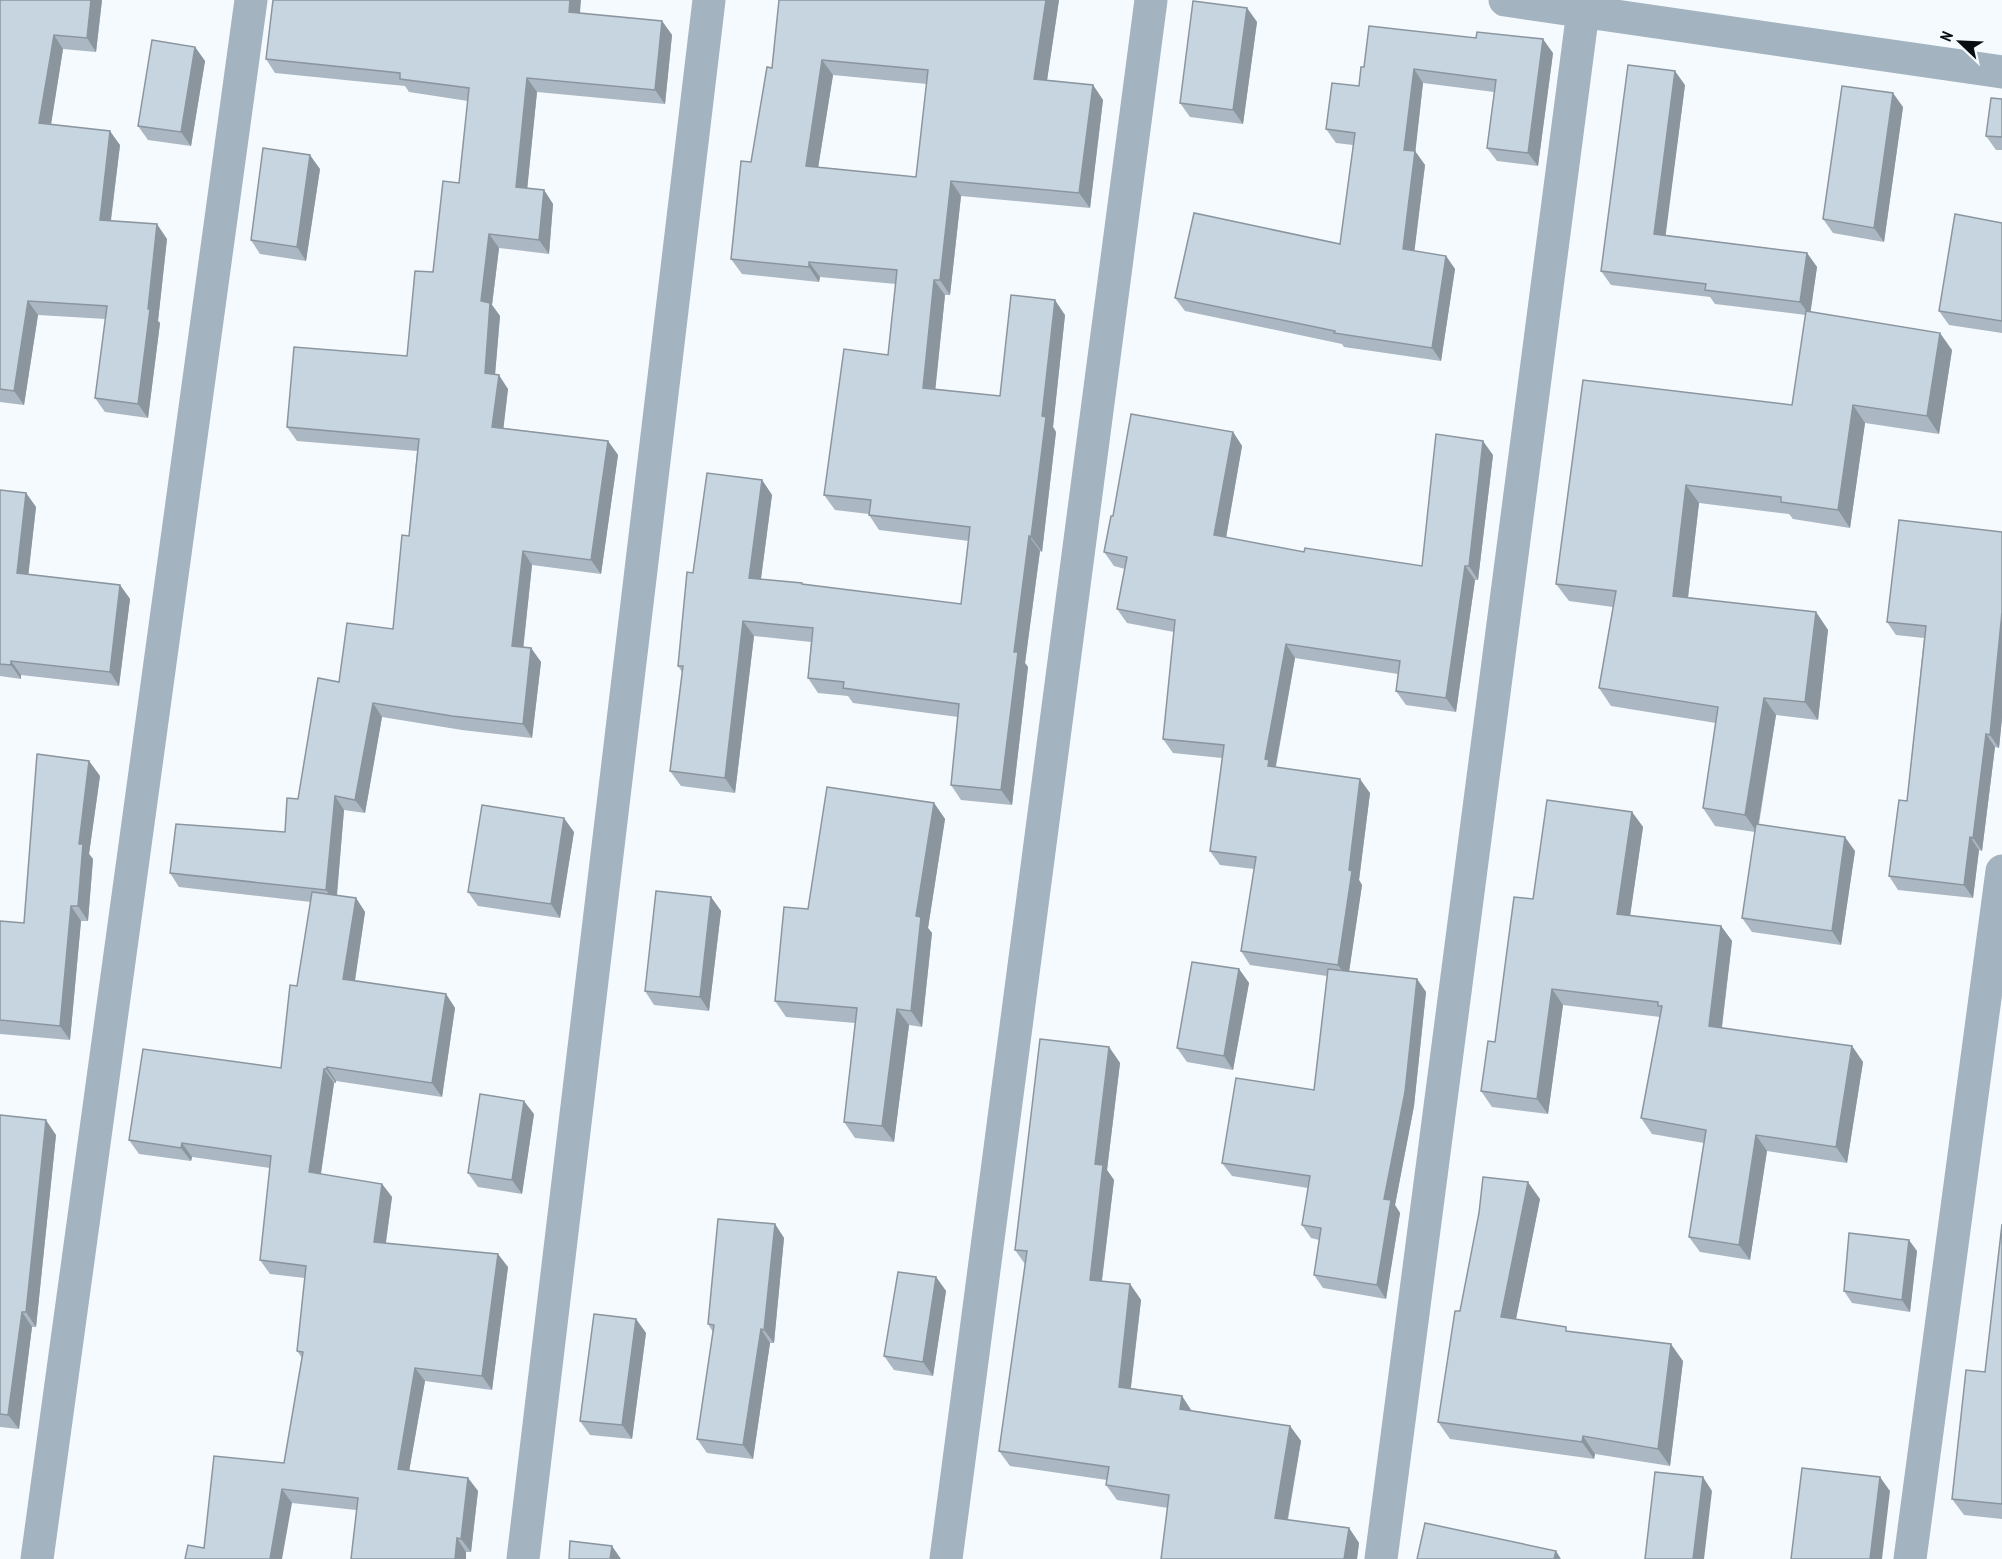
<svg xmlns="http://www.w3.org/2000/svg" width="2002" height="1559" font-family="'PT Sans Narrow',sans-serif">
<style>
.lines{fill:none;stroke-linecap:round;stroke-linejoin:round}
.street{stroke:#a3b3c0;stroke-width:33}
.wall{fill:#abb7c2;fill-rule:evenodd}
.shaded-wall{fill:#8b959e}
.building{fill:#c7d5e1;stroke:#8b959e;stroke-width:1.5;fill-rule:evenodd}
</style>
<rect width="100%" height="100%" fill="#f5faff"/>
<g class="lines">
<path class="street" d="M1505,0L2002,72
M37,1559L251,0
M523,1559L709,0
M946,1559L1151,0
M1381,1559L1583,11
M1910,1559L2002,871"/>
</g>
<path class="wall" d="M0,0H102L96,52L63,49L51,124L120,145L111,221L167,239L158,321L160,323L148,418L105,412L95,398L106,319L38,315L24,405L0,402Z
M779,0H1059L1047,80L1093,85L1103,100L1090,208L961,196L950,295H945L935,389L1000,396L1065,315L1053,427L1056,432L1042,552L1040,551L1025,663L1028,667L1012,805L961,800L951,785L958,717L853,703L848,696L818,693L808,678L811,642L754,636L735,793L681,786L670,771L682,672L678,666L693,573L762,480L772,495L761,579L961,604L969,541L879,530L869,515V514L835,510L824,495L888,355L896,284L820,277L819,282L742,274L731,259L772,68ZM833,75L927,84L916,177L818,167Z
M1247,8L1257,22L1243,124L1190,117L1180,103Z
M580,13L662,21L672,35L665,104L537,92L527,188L544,190L553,204L549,254L499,248L492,305L500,316L495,374L508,389L503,428L608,441L618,455L601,574L532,565L523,648H531L541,662L532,738L462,730L382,717L365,813L344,810L337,896L356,898L365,912L355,981L446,994L455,1008L442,1097L336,1081V1083H334L321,1174L382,1184L392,1197L386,1243L508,1267L492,1390L425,1381L409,1471L468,1478L478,1491L471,1552H466L356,1510L292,1503L204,1548L284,1463L302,1358L297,1351L305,1278L270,1274L260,1260L270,1168L192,1157L191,1161L139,1154L129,1140L281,1068L297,986L311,902L179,887L170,873L285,832L298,799L339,682L393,629L409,536L417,451L297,441L287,427L407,356L459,183L468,101L409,92L405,86L275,73L266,59Z
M1476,38L1553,53L1538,166L1497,161L1487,148L1494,92L1423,83L1415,151L1425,165L1414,251L1446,256L1455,269L1441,361L1344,347L1342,344L1185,311L1175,298L1340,244L1353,145L1336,143L1326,129L1359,86L1364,67Z
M195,47L205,61L191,146L148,140L138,126Z
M1685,85L1665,235L1807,253L1817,267L1810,312L1952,350L1939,434L1865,423L1850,528L1793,519L1789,514L1699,503L1688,598L1816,612L1828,630L1818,720L1776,715L1759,824L1855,851L1841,945L1752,932L1742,918L1755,832L1715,826L1703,808L1716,723L1611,706L1599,688L1613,607L1569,601L1556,584L1792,405L1806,315L1715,304L1710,297L1611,285L1601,271Z
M2002,99V150H1996L1986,136Z
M1903,107L1884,242L1833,233L1823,219Z
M320,169L306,261L260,254L251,240Z
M2002,223V333L1949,325L1939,311Z
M1233,432L1242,446L1226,538L1304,552L1422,566L1493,455L1478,580H1475L1456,712L1406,705L1396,691L1398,674L1295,658L1276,767L1370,793L1359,880L1362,885L1349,971L1417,979L1426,992L1414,1106L1395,1205L1400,1213L1386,1299L1323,1288L1314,1275L1319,1240L1311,1238L1302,1225L1308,1188L1232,1176L1222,1163L1314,1090L1327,976L1250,965L1241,951L1254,869L1220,865L1210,851L1222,758L1173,753L1163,739L1174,632L1127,623L1117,609L1125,569L1114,566L1104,552L1113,516Z
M0,490L26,493L36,507L28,575L120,585L130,599L119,686L21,675V679L0,676Z
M2002,532V718L1999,748L1995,747L1982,851L1979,850L1973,898L1898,890L1889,876L1907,801L1924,638L1896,635L1887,622Z
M89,761L100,776L89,854L93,859L88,921H81L70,1040L0,1034V921L24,923Z
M934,803L945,819L928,928L932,933L922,1027L909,1025L894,1142L855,1138L844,1122L855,1023L786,1017L775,1001L808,909Z
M1632,812L1643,827L1630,916L1721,926L1732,941L1722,1028L1852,1046L1863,1062L1847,1163L1767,1151L1750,1260L1700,1252L1689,1237L1704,1143L1652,1134L1641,1118L1660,1017L1563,1005L1548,1114L1492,1107L1481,1091L1533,899Z
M574,832L560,918L478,906L468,892Z
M711,897L721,911L709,1011L654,1005L645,991Z
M1239,969L1249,983L1233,1070L1187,1062L1177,1048Z
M1109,1047L1120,1063L1107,1170L1114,1180L1102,1281L1130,1284L1141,1300L1131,1388L1182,1396L1192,1411L1290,1426L1301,1441L1288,1520L1349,1528L1359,1543L1357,1559H1161L1168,1508L1117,1500L1106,1485L1107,1480L1010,1466L999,1451L1025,1264L1015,1250Z
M534,1114L522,1194L478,1187L468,1173Z
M0,1115L56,1135L36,1327H32L19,1429L0,1427Z
M1540,1199L1516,1319L1570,1332L1683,1361L1670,1466L1595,1454L1594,1459L1450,1439L1438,1422L1460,1311Z
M775,1224L784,1238L774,1343H770L753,1459L707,1453L697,1439L713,1332L708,1324Z
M2002,1224V1519L1964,1515L1952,1499L1985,1372Z
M1917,1251L1910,1312L1852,1303L1844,1291Z
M936,1277L946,1291L933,1376L894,1370L884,1356Z
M636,1319L646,1333L632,1439L590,1435L580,1421Z"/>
<path class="shaded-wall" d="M91,0H102L96,52L87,38Z
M570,0H581L579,25L569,12Z
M1046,0H1059L1045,94L1034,79Z
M1247,8L1257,22L1243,124L1233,110Z
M662,21L672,35L665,104L655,90Z
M54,35L63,49L49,137L39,123Z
M1543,39L1553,53L1538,166L1528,153Z
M195,47L205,61L191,146L181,132Z
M822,60L833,75L816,181L806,166Z
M1414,69L1423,83L1414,164L1404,150Z
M1675,71L1685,85L1664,248L1654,234Z
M527,78L537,92L526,201L516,187Z
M1093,85L1103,100L1090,208L1079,193Z
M1893,93L1903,107L1884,242L1874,228Z
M110,131L120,145L109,234L100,220Z
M1415,151L1425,165L1413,263L1403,249Z
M310,155L320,169L306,261L297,247Z
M951,181L961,196L950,295L940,280Z
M544,190L553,204L549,254L539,240Z
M157,224L167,239L158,321L160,323L148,418L138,404Z
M489,234L499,248L492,305L500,316L494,387L485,373L481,301Z
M1807,253L1817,267L1810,316L1800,302Z
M1446,256L1455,269L1441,361L1432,348Z
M809,262L820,277L819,282L809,267Z
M934,280L945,295L934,403L923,388Z
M1055,300L1065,315L1053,427L1056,432L1042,552L1031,537L1042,416Z
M28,301L38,315L24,405L14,391Z
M1940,333L1952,350L1939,434L1927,416Z
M499,375L508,389L502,441L492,427Z
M1853,405L1865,423L1850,528L1838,510Z
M1233,432L1242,446L1224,549L1214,535Z
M608,441L618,455L601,574L591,560Z
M1483,441L1493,455L1478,580L1469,566Z
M762,480L772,495L759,593L749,578Z
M1686,485L1699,503L1686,614L1673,596Z
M26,493L36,507L27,587L17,573Z
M1029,536L1040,551L1025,663L1028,667L1012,805L1001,790L1014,652Z
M523,551L532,565L522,660L512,646Z
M1465,566L1475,580L1456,712L1446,698Z
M120,585L130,599L119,686L110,672Z
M1816,612L1828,630L1818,720L1805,702Z
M2002,612V718L1999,748L1990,735Z
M743,621L754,636L735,793L725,778Z
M1286,644L1295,658L1275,769L1268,766L1265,759Z
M531,648L541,662L532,738L523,724Z
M11,661L21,675V679L11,665Z
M1764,698L1776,715L1757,832L1745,815Z
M373,703L382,717L365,813L355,800Z
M1986,734L1995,747L1982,851L1973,838Z
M89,761L100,776L89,854L93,859L88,921L78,906L79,844Z
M1360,779L1370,793L1359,880L1362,885L1348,979L1338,965L1349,870Z
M335,796L344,810L336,904L326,890Z
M934,803L945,819L928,928L932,933L922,1027L911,1011L916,916Z
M1632,812L1643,827L1628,930L1617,914Z
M564,818L574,832L560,918L551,904Z
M1845,837L1855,851L1841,945L1832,931Z
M1970,837L1979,850L1973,898L1964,885Z
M711,897L721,911L709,1011L700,997Z
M356,898L365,912L353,993L343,979Z
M71,906L81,921L70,1040L60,1026Z
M1721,926L1732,941L1720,1041L1709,1026Z
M1239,969L1249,983L1233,1070L1224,1056Z
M1417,979L1426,992L1414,1106L1395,1205L1400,1213L1386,1299L1377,1285L1384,1199Z
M1552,989L1563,1005L1548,1114L1537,1099Z
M446,994L455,1008L442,1097L432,1083Z
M897,1009L909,1025L894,1142L882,1126Z
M1852,1046L1863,1062L1847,1163L1836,1147Z
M1109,1047L1120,1063L1107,1170L1114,1180L1100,1295L1090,1280L1095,1164Z
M327,1067L336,1081V1083L326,1069Z
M324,1069L334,1083L319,1186L309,1172Z
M524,1101L534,1114L522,1194L512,1180Z
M46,1120L56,1135L36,1327L26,1312Z
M1756,1135L1767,1151L1750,1260L1739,1245Z
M182,1143L192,1157L191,1161L181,1148Z
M1528,1182L1540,1199L1513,1334L1501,1317Z
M382,1184L392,1197L384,1255L374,1242Z
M775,1224L784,1238L774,1343L764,1330Z
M1909,1240L1917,1251L1910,1312L1902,1300Z
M498,1254L508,1267L492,1390L482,1376Z
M936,1277L946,1291L933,1376L923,1362Z
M1130,1284L1141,1300L1129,1402L1119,1387Z
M22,1312L32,1327L19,1429L8,1415Z
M636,1319L646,1333L632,1439L622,1425Z
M761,1329L770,1343L753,1459L743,1445Z
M1671,1344L1683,1361L1670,1466L1658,1449Z
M415,1368L425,1381L407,1483L398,1469Z
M1182,1396L1192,1412L1180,1409Z
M1290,1426L1301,1441L1285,1533L1275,1518Z
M1583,1436L1595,1454L1594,1459L1582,1442Z
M1703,1477L1712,1491L1704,1559H1693Z
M1880,1477L1890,1491L1882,1559H1870Z
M468,1478L478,1491L471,1552L461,1539Z
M282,1489L292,1503L282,1559H270Z
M1349,1528L1359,1543L1357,1559H1344Z
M457,1538L466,1552V1559H455Z
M612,1546L621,1559H610Z
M1556,1551L1561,1559H1554Z"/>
<path class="building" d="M0,0H91L87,38L54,35L39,123L110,131L100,220L157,224L148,309H150L138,404L95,398L107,306L28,301L14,391L0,389Z
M273,0H570L569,12L662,21L655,90L527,78L516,187L544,190L539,240L489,234L481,301L490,303L485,373L499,375L492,427L608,441L591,560L523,551L512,646L531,648L523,724L452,716L373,703L355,800L335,796L326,890L170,873L176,824L285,832L287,798L298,799L318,678L339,682L347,623L393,629L402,535L409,536L419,439L287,427L294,347L407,356L415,271L433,272L443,181L459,183L469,88L400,79V73L266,59Z
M779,0H1046L1034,79L1093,85L1079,193L951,181L940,280H934L923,388L1000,396L1011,295L1055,300L1042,416L1046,417L1031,537L1029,536L1014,652H1018L1001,790L951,785L959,704L843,688L844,682L808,678L813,628L743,621L725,778L670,771L683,666H678L687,572L693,573L707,473L762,480L749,578L802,583V584L961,604L970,527L869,515L871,500L824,495L844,349L888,355L897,270L809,262V267L731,259L741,161L751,162L767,67L772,68ZM822,60L928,70L916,177L806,166Z
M1193,1L1247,8L1233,110L1180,103Z
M1369,26L1476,38L1477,32L1543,39L1528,153L1487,148L1496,80L1414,69L1404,150L1415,151L1403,249L1446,256L1432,348L1334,333L1335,331L1175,298L1194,213L1340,244L1355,133L1326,129L1332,83L1359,86L1361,67H1364Z
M152,40L195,47L181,132L138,126Z
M1628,65L1675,71L1654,234L1807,253L1800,302L1705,290L1706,284L1601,271Z
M1842,86L1893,93L1874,228L1823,219Z
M1991,98L2002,99V137L1986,136Z
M263,148L310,155L297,247L251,240Z
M1955,214L2002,223V321L1939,311Z
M1806,311L1940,333L1927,416L1853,405L1838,510L1781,502V497L1686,485L1673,596L1816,612L1805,702L1764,698L1745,815L1703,808L1718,707L1599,688L1616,591L1556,584L1583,380L1792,405Z
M1131,414L1233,432L1214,535L1304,552L1305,548L1422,566L1436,434L1483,441L1469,566H1465L1446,698L1396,691L1400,661L1286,644L1265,759L1269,760L1268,766L1360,779L1349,870L1352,871L1338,965L1241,951L1256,857L1210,851L1224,745L1163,739L1175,620L1117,609L1127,557L1104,552L1111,516H1113Z
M0,490L26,493L17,573L120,585L110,672L11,661V665L0,664Z
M1899,520L2002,532V612L1990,735L1986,734L1973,838L1970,837L1964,885L1889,876L1899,800L1907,801L1926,626L1887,622Z
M37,754L89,761L79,844H83L78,906H71L60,1026L0,1020V921L24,923Z
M827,787L934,803L916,916L921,917L911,1011L897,1009L882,1126L844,1122L857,1008L775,1001L784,907L808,909Z
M1547,800L1632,812L1617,914L1721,926L1709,1026L1852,1046L1836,1147L1756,1135L1739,1245L1689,1237L1706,1130L1641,1118L1662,1006H1658V1002L1552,989L1537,1099L1481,1091L1488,1041L1495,1042L1514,897L1533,899Z
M482,805L564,818L551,904L468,892Z
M1756,824L1845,837L1832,931L1742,918Z
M656,891L711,897L700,997L645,991Z
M312,892L356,898L343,979L446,994L432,1083L327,1067L326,1069H324L309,1172L382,1184L374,1242L498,1254L482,1376L415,1368L398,1469L468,1478L461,1539L457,1538L455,1559H351L358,1498L282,1489L270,1559H185L188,1545L204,1548L214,1456L284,1463L303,1352L297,1351L306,1266L260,1260L271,1156L182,1143L181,1148L129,1140L143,1049L281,1068L290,985L297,986Z
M1192,962L1239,969L1224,1056L1177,1048Z
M1328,969L1417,979L1405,1092L1384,1199L1391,1200L1377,1285L1314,1275L1321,1228L1302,1225L1310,1176L1222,1163L1236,1078L1314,1090Z
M1040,1039L1109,1047L1095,1164L1103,1165L1090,1280L1130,1284L1119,1387L1182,1396L1180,1409L1290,1426L1275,1518L1349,1528L1344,1559H1161L1169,1495L1106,1485L1109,1467L999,1451L1027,1251L1015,1250Z
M480,1094L524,1101L512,1180L468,1173Z
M0,1115L46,1120L26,1312H22L8,1415L0,1414Z
M1483,1177L1528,1182L1501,1317L1566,1327V1331L1671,1344L1658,1449L1583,1436L1582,1442L1438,1422L1455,1311H1460L1479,1213Z
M718,1219L775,1224L764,1330L761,1329L743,1445L697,1439L714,1325L708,1324Z
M2002,1224V1504L1952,1499L1966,1370L1985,1372Z
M1849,1233L1909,1240L1902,1300L1844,1291Z
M898,1272L936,1277L923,1362L884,1356Z
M594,1314L636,1319L622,1425L580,1421Z
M1802,1468L1880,1477L1870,1559H1791Z
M1655,1472L1703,1477L1693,1559H1645Z
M1425,1523L1556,1551L1554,1559H1417Z
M570,1541L612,1546L610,1559H569Z"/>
<g transform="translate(1960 42) rotate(293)" stroke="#f5faff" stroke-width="4.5" paint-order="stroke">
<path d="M0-4.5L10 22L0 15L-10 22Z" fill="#080d11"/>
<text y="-9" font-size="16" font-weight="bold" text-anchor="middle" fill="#080d11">N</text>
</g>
</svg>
